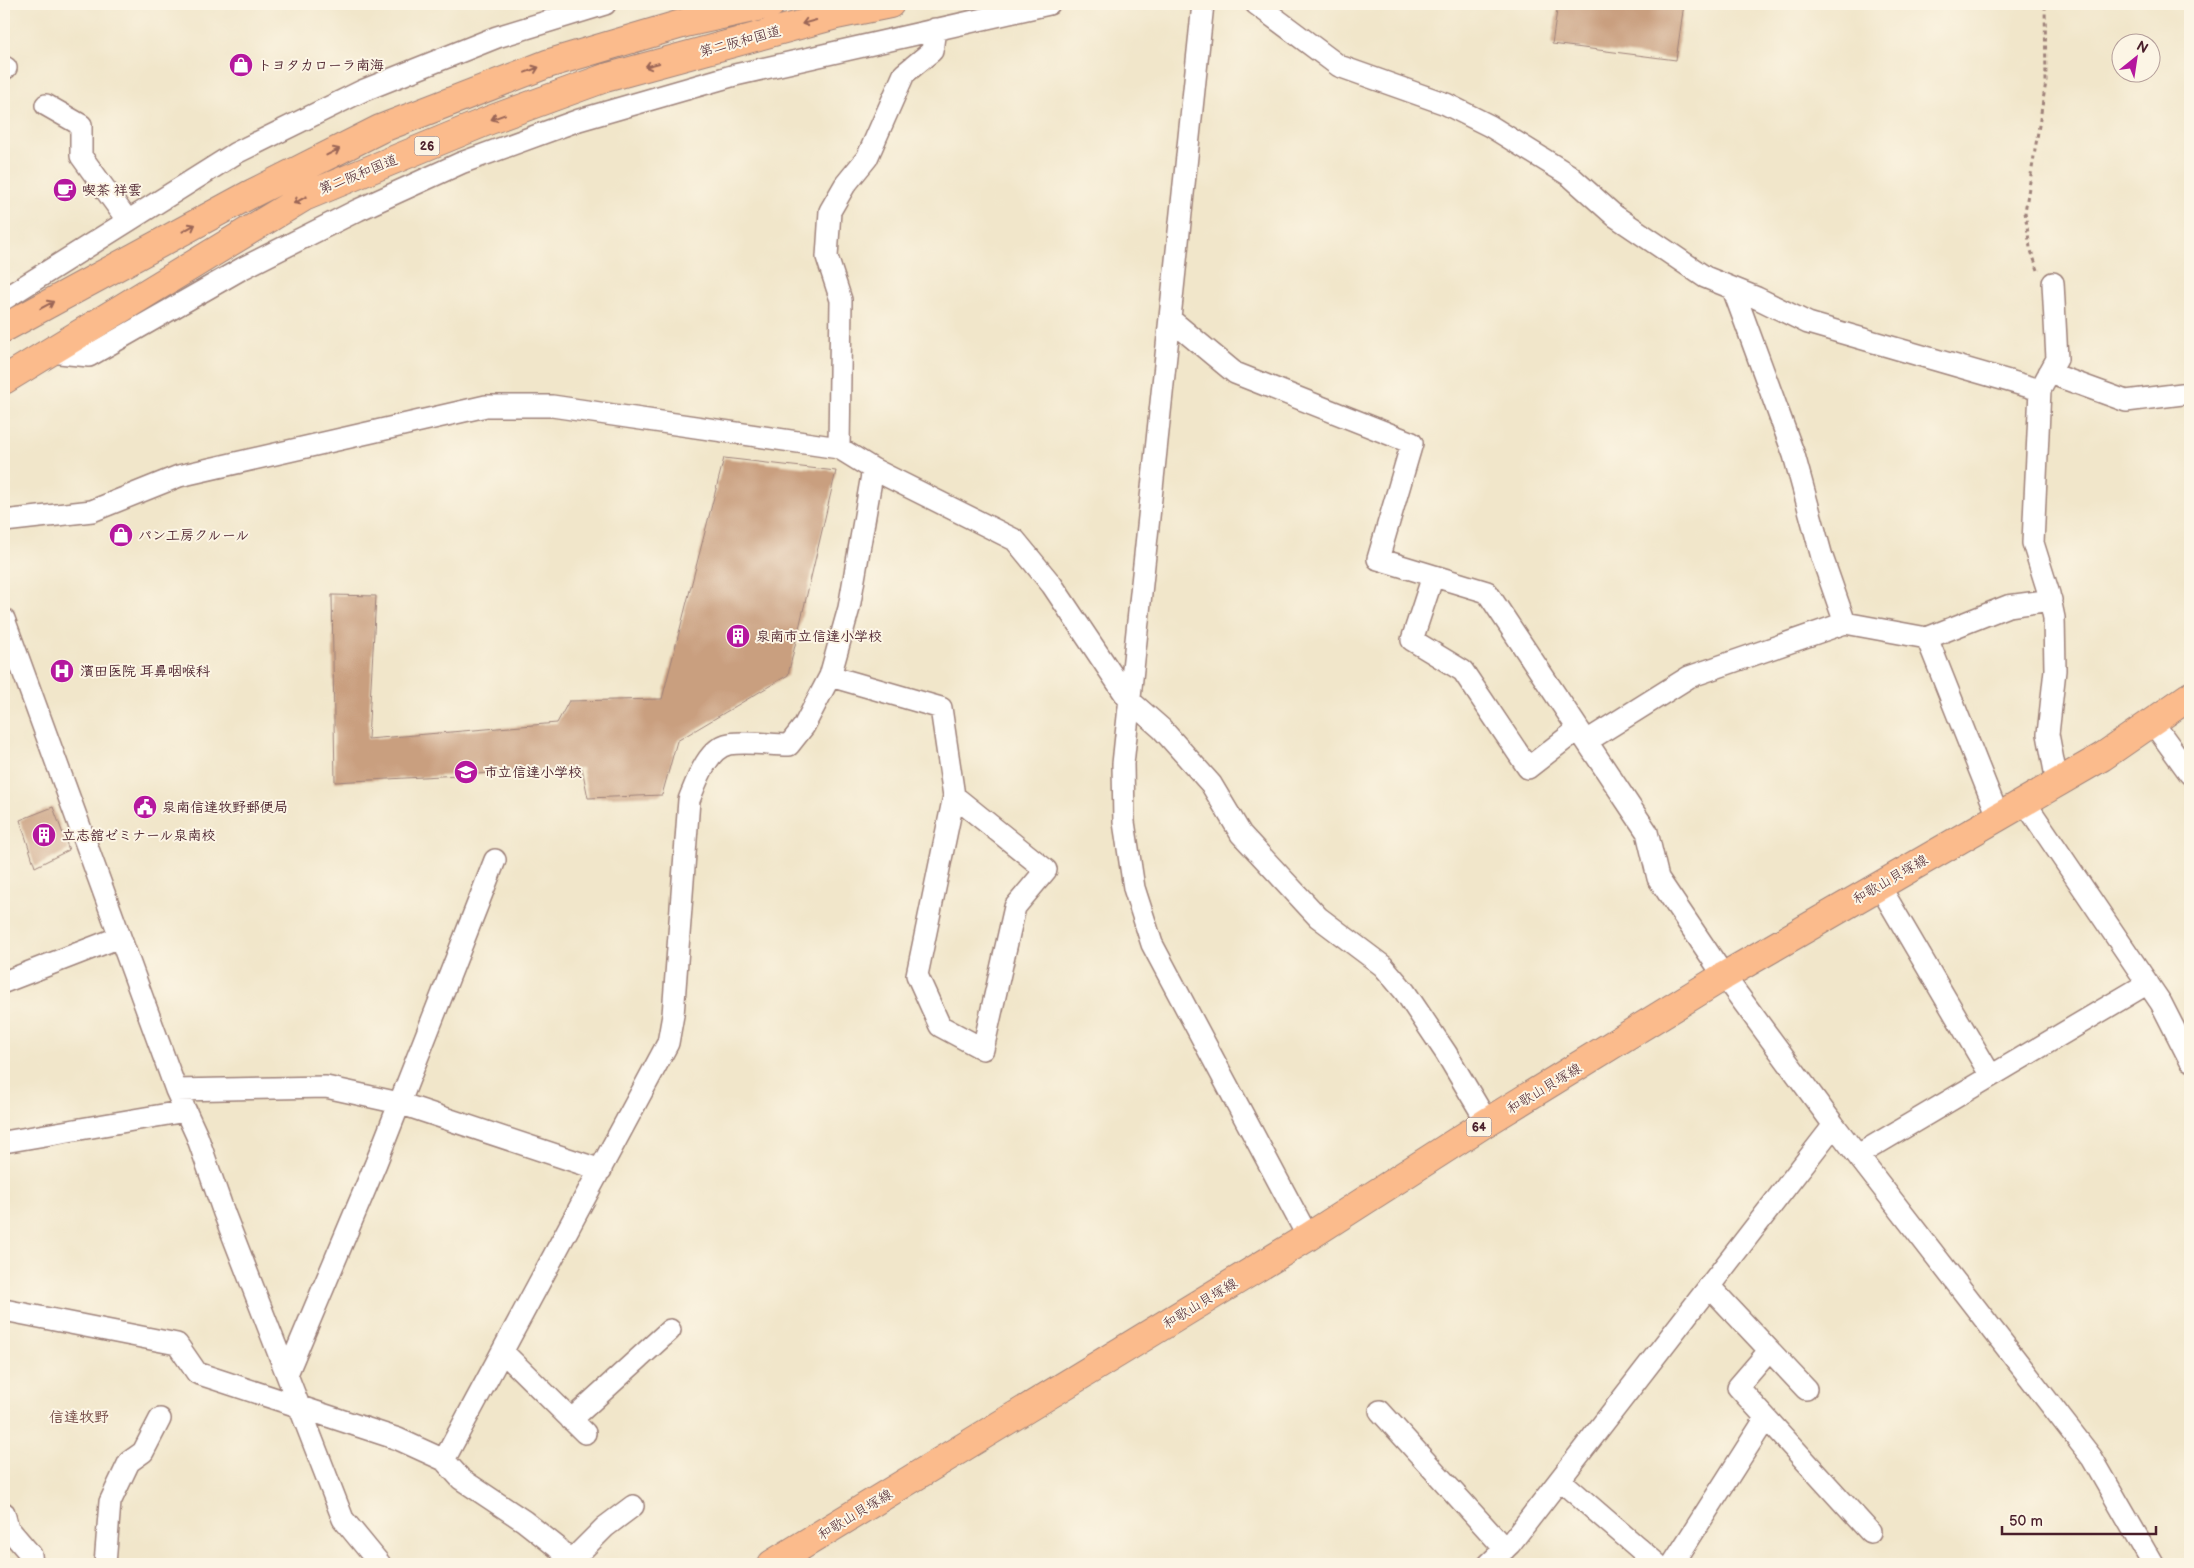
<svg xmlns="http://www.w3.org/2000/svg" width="2194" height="1568" font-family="'Balsamiq Sans','Klee One',sans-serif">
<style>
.building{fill:#c99f7f}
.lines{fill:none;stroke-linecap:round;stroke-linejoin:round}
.minor-casing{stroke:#9e827a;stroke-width:24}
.major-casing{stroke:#9e827a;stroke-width:30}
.highway-casing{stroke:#9e827a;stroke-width:30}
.path{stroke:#9e827a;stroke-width:3;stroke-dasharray:4 4;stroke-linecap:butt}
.minor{stroke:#fff;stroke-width:21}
.major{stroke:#fbbb8c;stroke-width:28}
.highway{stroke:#fbbb8c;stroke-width:28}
.oneway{stroke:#9a6557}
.labels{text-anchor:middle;stroke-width:4;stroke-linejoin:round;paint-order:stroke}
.shield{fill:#fcf5e5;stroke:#7f5f63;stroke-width:1}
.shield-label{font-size:12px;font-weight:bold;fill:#4a1f2b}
.street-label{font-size:14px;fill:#4a1f2b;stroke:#fcf5e5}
.poi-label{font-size:14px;font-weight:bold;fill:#4a1f2b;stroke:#fcf5e5;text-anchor:start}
.neighbourhood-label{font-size:15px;font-weight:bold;fill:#764c48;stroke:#fcf5e5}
</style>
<rect width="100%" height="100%" fill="#fcf5e5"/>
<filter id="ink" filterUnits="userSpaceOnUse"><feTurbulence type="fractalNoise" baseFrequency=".02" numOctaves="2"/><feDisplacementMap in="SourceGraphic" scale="10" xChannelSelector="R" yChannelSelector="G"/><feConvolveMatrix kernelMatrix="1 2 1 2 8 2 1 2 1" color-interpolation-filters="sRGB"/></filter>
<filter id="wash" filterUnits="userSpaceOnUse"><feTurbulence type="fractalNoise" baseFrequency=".0096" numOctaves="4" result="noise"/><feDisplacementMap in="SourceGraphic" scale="20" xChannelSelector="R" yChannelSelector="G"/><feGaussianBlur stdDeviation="1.12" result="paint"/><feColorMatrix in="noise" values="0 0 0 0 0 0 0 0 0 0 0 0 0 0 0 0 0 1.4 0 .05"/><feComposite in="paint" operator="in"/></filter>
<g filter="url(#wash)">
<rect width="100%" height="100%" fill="#f1e6ca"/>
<g id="blocks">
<path class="building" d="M1558,4H1684L1676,60L1552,44Z
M724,458L836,471L788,675L677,741L662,795L588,798L582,768L335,782L332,595L376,596L368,739L557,723L569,701L662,699Z
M53,807L69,850L35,867L20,820Z"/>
</g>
</g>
<g filter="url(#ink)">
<use href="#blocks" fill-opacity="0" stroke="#9e827a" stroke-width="1"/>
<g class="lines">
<g class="minor-casing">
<path id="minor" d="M1203,4L1123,764L1124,822L1134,888L1152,944L1308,1237
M1256,4L1339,66L1446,104L1490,126L1569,175L1615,216L1705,277L1757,298L1808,323L2040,390
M4,67L6,68
M46,105L81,125V156L128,221
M2053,283L2057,359L2040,390L2033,543L2049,594L2054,618L2055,670L2048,734L2057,782
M1733,289L1794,455L1822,557L1845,623
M4,299L236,153L362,91L497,37L605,4
M1170,319L1235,373L1412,443L1378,559L1487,592L1647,832L1658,878L1724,976L1834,1125L2092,1458L2153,1564
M50,352L89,356L243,268L358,210L461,163L579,120L735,75L1049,4
M2049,373L2126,401L2190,393
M839,448L841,300L827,257L830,211L845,185L867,158L904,74L932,51L935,29
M4,521L92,511L179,476L486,406H552L839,448L873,469L1015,540L1052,585L1129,700L1162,729L1211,784L1241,834L1318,917L1383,966L1405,992L1446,1053L1487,1122
M1433,576L1412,640L1463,671L1528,768L1578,729
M4,619L176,1090L197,1136L224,1213L343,1519L380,1564
M1927,638L2008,606L2051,600
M830,676L941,708L954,796L917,975L940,1026L983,1049L1015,907L1046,870L954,796
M2153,723L2190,774
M1587,741L1689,677L1845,623L1927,638L1998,816
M2024,801L2161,1003L2190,1060
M1879,885L1991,1076
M4,982L120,937
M176,1090L326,1087L399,1103L601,1170
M4,1142L186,1111
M1858,1155L2148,983
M1709,1286L1806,1389
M4,1310L177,1344L197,1373L398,1439L444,1460L461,1479L524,1521L557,1547L574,1564
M1769,1351L1738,1387L1870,1532
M503,1352L585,1433
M287,1374L376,1163L495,860
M1380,1411L1505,1549
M571,1420L670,1330
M444,1460L668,1043L673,1015L689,800C696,783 707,748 729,744C748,741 770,745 789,745L804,726L830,676L849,608L873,469
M1560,1480L1657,1564
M4,1513L8,1528L31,1555L32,1564
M571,1561L605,1527L633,1506
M105,1564L110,1502L129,1462L143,1452L160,1419
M1489,1564L1510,1544L1834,1125
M1673,1564L1766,1418"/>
</g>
<g class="major-casing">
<path id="major" d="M772,1564L1308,1237L1487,1122L1724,976L2102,757L2190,696"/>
</g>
<g class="highway-casing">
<path id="highway" d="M4,328L249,195L380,129L547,64L685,23L771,4
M4,380L304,197L490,120L605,78L836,15L890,4"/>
</g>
<path class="path" d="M2038,270L2030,248L2025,212L2046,82L2045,4"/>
<use href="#minor" class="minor"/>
<use href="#major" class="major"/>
<use href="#highway" class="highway"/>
</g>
<defs><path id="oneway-shaft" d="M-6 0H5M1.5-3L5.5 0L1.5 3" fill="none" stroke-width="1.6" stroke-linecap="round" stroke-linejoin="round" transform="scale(1.25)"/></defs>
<g class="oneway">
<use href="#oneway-shaft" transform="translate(809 22) rotate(165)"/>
<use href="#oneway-shaft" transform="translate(652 65) rotate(165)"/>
<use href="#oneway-shaft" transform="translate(532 70) rotate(-21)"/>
<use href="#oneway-shaft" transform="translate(498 117) rotate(160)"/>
<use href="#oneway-shaft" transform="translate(333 152) rotate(-27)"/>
<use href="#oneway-shaft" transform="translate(300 200) rotate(151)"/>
<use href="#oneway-shaft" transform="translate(189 228) rotate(-29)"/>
<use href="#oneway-shaft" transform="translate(47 305) rotate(-28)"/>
</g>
</g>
<defs>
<g id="shop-disc" transform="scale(1.25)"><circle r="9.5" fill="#b5179e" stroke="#fcf5e5"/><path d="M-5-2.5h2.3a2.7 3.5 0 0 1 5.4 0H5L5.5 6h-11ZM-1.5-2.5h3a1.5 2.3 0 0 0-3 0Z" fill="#fff"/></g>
<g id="cafe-disc" transform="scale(1.25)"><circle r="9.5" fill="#b5179e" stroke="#fcf5e5"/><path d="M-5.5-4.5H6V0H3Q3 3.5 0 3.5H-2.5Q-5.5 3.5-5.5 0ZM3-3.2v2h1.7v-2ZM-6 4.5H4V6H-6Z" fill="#fff"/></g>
<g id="building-disc" transform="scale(1.25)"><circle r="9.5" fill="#b5179e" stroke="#fcf5e5"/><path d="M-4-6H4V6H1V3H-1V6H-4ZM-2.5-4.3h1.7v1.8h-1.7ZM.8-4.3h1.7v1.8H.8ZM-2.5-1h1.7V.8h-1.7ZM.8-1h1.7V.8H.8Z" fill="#fff"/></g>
<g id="hospital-disc" transform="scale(1.25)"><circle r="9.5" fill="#b5179e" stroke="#fcf5e5"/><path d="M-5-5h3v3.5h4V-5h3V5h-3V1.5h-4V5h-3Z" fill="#fff"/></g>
<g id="school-disc" transform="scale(1.25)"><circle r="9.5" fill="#b5179e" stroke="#fcf5e5"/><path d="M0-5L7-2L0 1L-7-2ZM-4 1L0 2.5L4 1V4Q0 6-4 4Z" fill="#fff"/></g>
<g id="civic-disc" transform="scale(1.25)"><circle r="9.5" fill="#b5179e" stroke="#fcf5e5"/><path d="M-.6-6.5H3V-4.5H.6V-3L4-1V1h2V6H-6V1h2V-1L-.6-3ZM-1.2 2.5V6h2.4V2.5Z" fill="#fff"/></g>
</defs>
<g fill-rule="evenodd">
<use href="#shop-disc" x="241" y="65"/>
<use href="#cafe-disc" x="65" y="190"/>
<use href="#shop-disc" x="121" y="535"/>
<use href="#building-disc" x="738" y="636"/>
<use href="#hospital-disc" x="62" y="671"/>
<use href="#school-disc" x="466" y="772"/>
<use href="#civic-disc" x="145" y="807"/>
<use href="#building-disc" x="44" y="835"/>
</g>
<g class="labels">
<g class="shield">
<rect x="414.5" y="136.5" width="25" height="19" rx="4"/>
<rect x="1466.5" y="1117.5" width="25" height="19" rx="4"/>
</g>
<g class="shield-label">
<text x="427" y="150">26</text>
<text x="1479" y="1131">64</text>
</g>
<g class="street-label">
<text transform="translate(740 41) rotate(-15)" y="5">第二阪和国道</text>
<text transform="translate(358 174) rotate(-22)" y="5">第二阪和国道</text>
<text transform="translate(1890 879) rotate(-30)" y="5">和歌山貝塚線</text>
<text transform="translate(1544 1088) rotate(-31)" y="5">和歌山貝塚線</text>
<text transform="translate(1200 1303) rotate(-31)" y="5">和歌山貝塚線</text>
<text transform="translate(855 1514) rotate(-31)" y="5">和歌山貝塚線</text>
</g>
<g class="poi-label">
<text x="258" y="70">トヨタカローラ南海</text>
<text x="82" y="195">喫茶 祥雲</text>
<text x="138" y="540">パン工房クルール</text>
<text x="756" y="641">泉南市立信達小学校</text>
<text x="80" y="676">濱田医院 耳鼻咽喉科</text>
<text x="484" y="777">市立信達小学校</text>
<text x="162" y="812">泉南信達牧野郵便局</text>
<text x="62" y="840">立志舘ゼミナール泉南校</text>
</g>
<g class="neighbourhood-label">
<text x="79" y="1422">信達牧野</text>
</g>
</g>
<rect width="2194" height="1568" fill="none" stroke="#fcf5e5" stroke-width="20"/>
<g transform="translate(2136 58) rotate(30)"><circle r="24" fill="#fcf5e5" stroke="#b59f9b"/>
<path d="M0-4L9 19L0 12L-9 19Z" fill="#b5179e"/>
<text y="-8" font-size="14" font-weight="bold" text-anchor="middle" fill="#4a1f2b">N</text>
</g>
<path d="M2002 1526v8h154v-8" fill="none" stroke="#4a1f2b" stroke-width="2.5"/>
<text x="2009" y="1526" font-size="15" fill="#4a1f2b" stroke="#fcf5e5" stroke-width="4" paint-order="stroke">50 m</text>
</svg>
